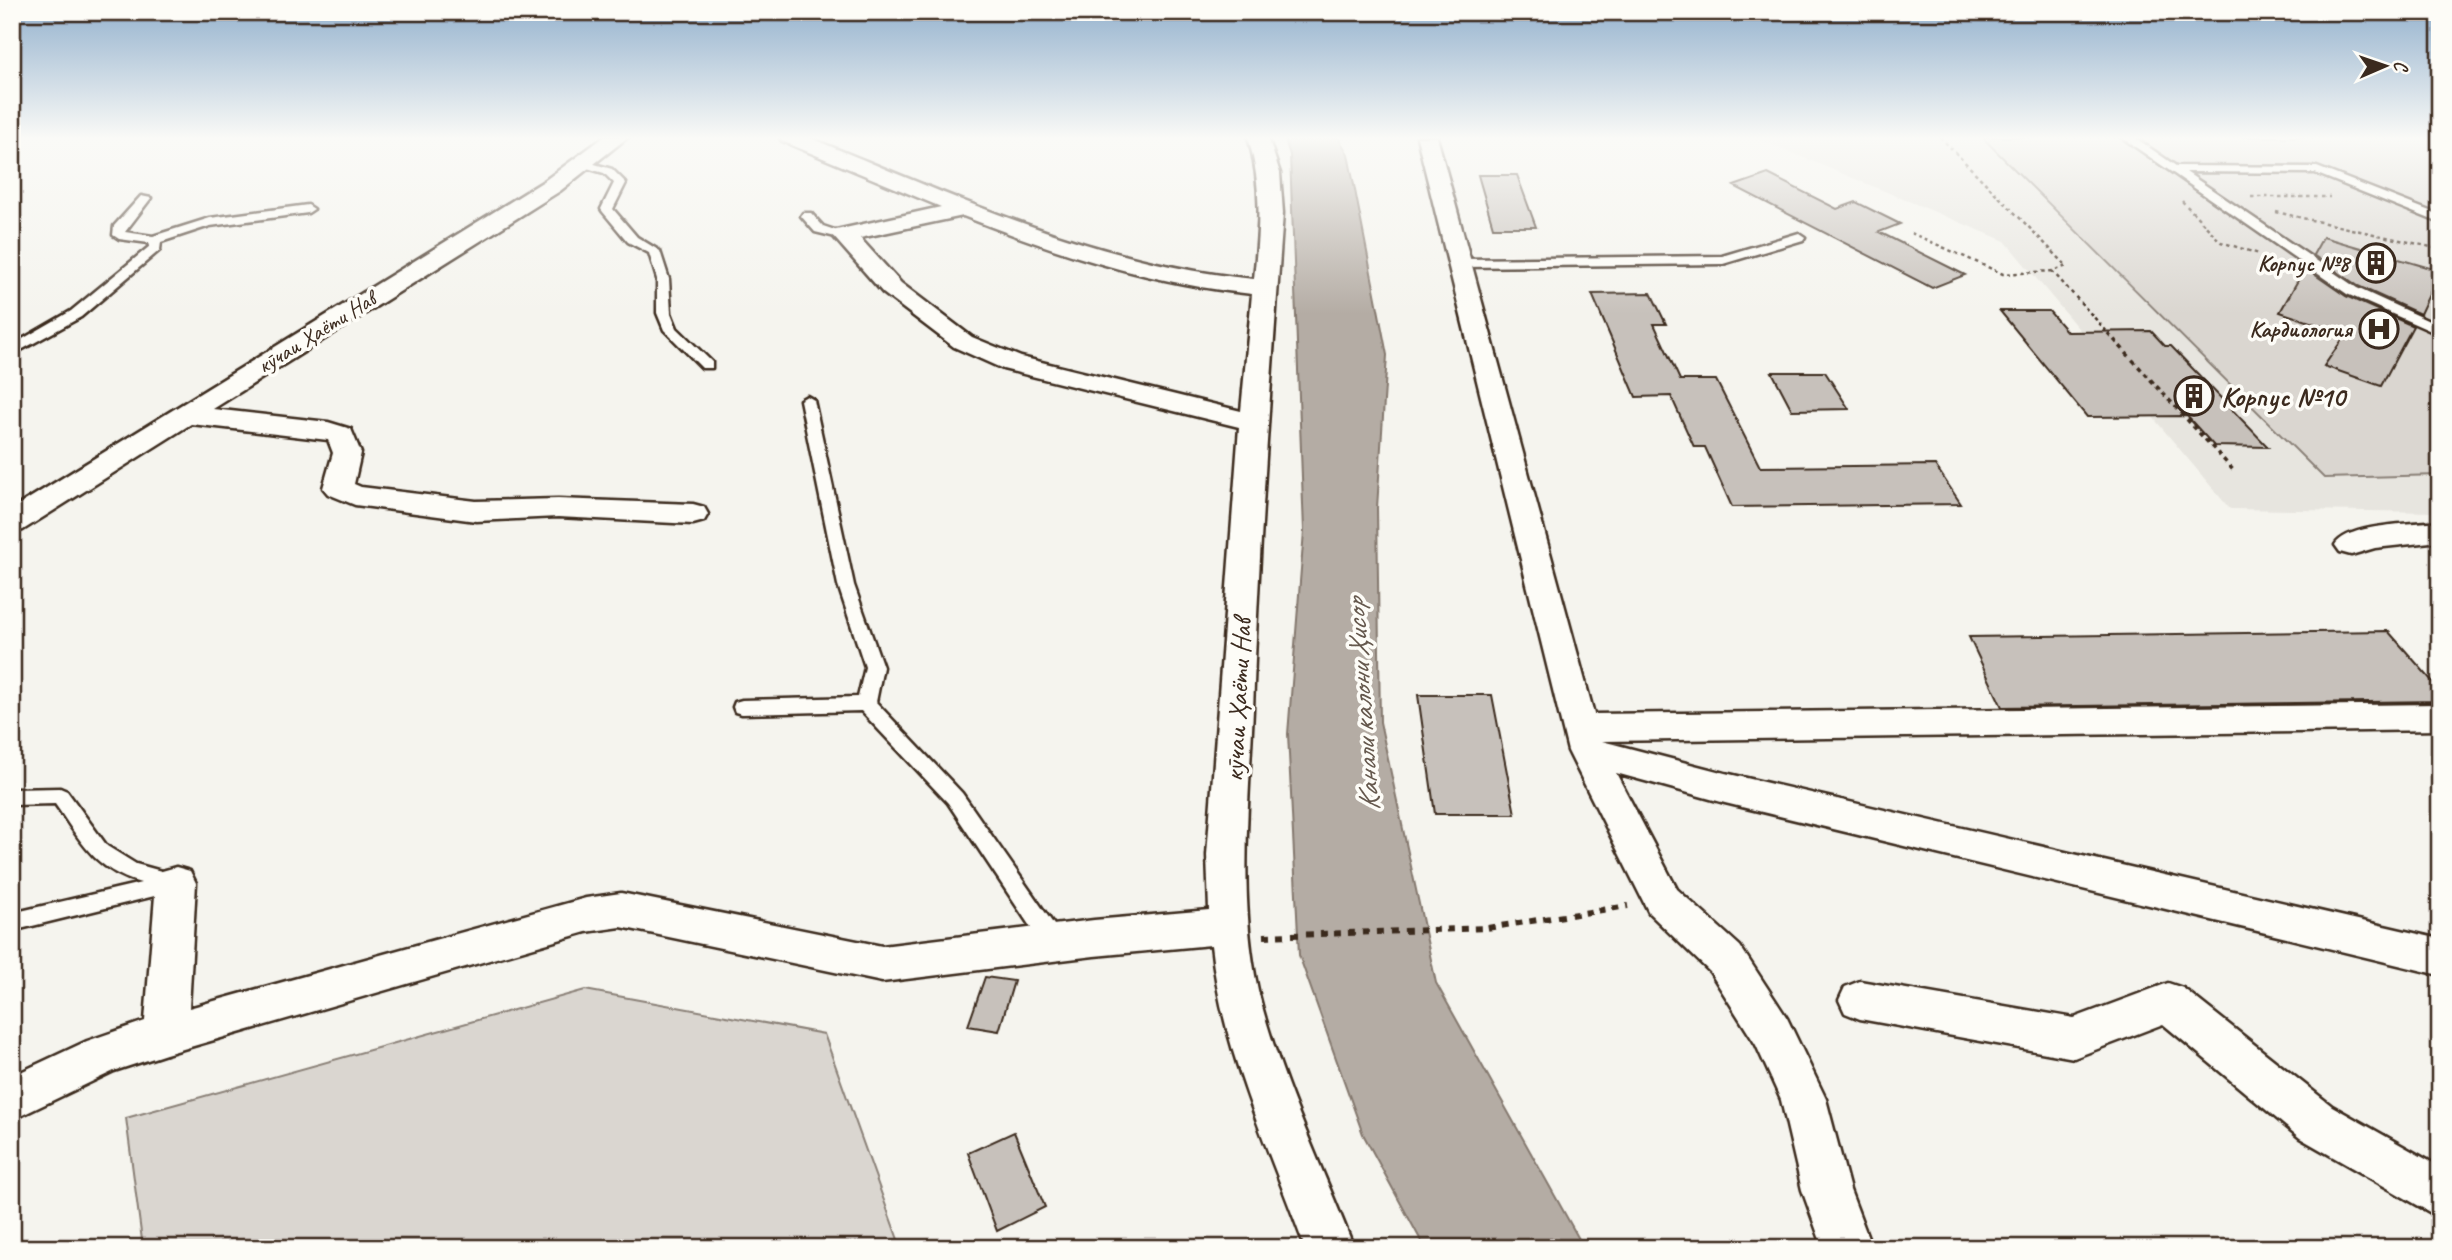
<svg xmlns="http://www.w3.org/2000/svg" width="2452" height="1260" font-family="Caveat,sans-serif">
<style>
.built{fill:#e7e5df}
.green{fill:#dad6d0;stroke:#8a8077;stroke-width:2}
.water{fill:#b4aca4;stroke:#84786e;stroke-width:2}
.building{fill:#c7c1bb;stroke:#3b2a1e;stroke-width:2}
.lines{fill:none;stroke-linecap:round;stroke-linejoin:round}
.service-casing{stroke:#3b2a1e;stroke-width:5}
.minor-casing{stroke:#3b2a1e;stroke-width:5}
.path-far2{stroke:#3b2a1e;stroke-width:2.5;stroke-dasharray:3.5 3.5;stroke-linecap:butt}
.path-far1{stroke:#3b2a1e;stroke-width:3.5;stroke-dasharray:4.5 4.5;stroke-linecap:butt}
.path{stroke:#3b2a1e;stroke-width:6;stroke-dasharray:7 7;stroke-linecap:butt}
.service{fill:#fdfcf7;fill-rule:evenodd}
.minor{fill:#fdfcf7;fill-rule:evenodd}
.labels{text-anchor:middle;stroke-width:7;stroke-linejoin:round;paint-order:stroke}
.far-poi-label{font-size:23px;font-weight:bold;fill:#3b2a1e;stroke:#fdfcf7;text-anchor:end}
.far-street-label{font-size:23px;fill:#3b2a1e;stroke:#fdfcf7}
.poi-label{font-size:28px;font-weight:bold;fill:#3b2a1e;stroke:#fdfcf7;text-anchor:start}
.street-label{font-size:28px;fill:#3b2a1e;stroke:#fdfcf7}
.water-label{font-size:30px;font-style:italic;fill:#65584d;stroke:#fdfcf7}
</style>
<rect width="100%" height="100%" fill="#f5f4ee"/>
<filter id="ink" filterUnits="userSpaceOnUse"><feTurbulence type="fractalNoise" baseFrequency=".0143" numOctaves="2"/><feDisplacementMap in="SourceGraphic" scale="14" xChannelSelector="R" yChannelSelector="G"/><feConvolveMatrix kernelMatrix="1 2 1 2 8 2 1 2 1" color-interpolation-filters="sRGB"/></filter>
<g filter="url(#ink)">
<path class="built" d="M1754,137H2440V512L2230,509L2005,241Z"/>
<path class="green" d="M1982,137H2440V475L2324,478Z
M585,990L824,1034L901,1248H143L126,1118Z"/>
<path class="water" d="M1284,137H1338L1348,154L1387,355L1377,508L1380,722L1436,983L1584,1248H1425L1363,1134L1299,955L1288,734L1304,531L1290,155Z"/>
<path class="building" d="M1768,174L1837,209L1856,202L1900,224L1879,232L1965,275L1932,288L1734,186Z
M1478,175H1517L1536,227H1493Z
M2323,237L2440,271L2420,314L2358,286L2313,255Z
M2305,268L2346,296L2413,326L2381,386L2324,366L2346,334L2280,312Z
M1651,293L1666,324H1654L1680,380H1716L1760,467L1935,465L1961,504L1732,507L1705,447H1694L1671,396L1636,397L1592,294Z
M2000,311H2049L2067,332L2151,331L2165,346H2171L2268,447L2214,446L2187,416L2087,417Z
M1772,372H1825L1849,409L1792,410Z
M2388,631L2440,690V701L2002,707L1969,637Z
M1418,695H1492L1515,814H1435Z
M985,977L1014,981L999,1031L968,1026Z
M1014,1132L1045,1207L997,1231L968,1153Z"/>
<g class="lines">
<g class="service-casing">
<path id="service" d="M2121,137H2134L2176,166L2317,167L2440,215V223L2315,173L2186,172L2357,288L2440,326V335L2347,294Z
M584,161L612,169L626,183L613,209L637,237L660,251L669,279L671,313L677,328L712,362V368H702L664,330L657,313V279L649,253L628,242L603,212L601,209L614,183L604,173L580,166L578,164Z
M141,196L151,198L125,232L153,236L210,218L308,205L314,209L308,213L210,226L161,242L160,250L81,317L12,355V345L71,311L150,246L149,243L119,239L113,235L114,226Z
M803,213H811L823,226L850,235L844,239L815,232L801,216Z
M1799,233L1805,237L1803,240L1723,264L1461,267L1455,263L1461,259L1722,256Z
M807,396L814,400L854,585L883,667L876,702L962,793L1061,935L1064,942L1061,949L1053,951L1045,949L948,803L861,711L742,714L735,712L733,707L735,702L742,700L858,697L865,667L838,585L800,400Z
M60,788L67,791L107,846L136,864L183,877L186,883L183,889L12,931V913L141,883C94,870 81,841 55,804L12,805V789Z"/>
</g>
<g class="minor-casing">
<path id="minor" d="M604,137H628L560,191L213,409L328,422L351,429L361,453L354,484L361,487L476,501L558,499L693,504L704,507L708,514L704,521L693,524L558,517L476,521L355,505L328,494L323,488L333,453L328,440L191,424L23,530L12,533V509L544,181Z
M779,137H808C953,196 1097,264 1254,279C1259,227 1263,189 1248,137H1268L1280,173L1283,213C1271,378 1259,544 1253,710C1249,801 1238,899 1258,990C1278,1075 1322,1166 1354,1248H1305C1269,1149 1222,1050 1211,945L1094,956L882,982L621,927L586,932L166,1054L114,1071L12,1120V1076L87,1041L145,1021L156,883L162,871L176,867L190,871L196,883L189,1008L586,898L621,893L882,946L1094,920L1209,910L1207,855L1239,427L1003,369L954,347L883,293L832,235L836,230L941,207L782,141ZM963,216C1057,253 1152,284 1252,294L1241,411L1021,357L972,337L901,283L860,238Z
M1417,137H1437L1594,714L2440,704V730L1602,741L1725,773L2440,939V975L1725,803L1616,773L1677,889L1740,946L1787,1018L1826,1099L1850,1190L1872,1248H1823L1802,1190L1781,1100L1756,1045L1710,972L1649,913L1568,751Z
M2440,521V541L2375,548L2351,555L2340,552L2335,545C2349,523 2415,524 2440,521Z
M1860,981L2074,1018L2168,983L2183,988L2332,1106L2440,1167V1218L2300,1138L2163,1024L2074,1058L1860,1019L1845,1013L1839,1000L1845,987Z"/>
</g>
<path class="path-far2" d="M2251,197H2330
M2182,201L2221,242L2259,254
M2276,212L2440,249
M1911,233L2003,274L2052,271L2067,266L1940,137
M2052,271L2110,335"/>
<path class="path-far1" d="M2108,333L2234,471"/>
<path class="path" d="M1264,936L1487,928L1628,906"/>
<use href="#service" class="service"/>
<use href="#minor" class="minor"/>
</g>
</g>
<linearGradient id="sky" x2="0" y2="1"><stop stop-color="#93b1cd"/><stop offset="0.44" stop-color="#fafaf7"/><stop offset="1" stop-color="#fafaf7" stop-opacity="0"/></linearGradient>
<rect width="2452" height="314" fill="url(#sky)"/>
<defs>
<g id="building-ring" transform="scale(2.0125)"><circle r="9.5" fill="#fdfcf7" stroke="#3b2a1e" stroke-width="1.5"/><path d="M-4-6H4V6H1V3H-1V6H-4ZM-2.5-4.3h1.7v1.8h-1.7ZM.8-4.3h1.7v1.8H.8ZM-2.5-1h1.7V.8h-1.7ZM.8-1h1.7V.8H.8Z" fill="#3b2a1e"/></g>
<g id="hospital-ring" transform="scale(2.0125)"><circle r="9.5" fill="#fdfcf7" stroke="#3b2a1e" stroke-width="1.5"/><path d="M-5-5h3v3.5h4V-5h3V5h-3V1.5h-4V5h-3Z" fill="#3b2a1e"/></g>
</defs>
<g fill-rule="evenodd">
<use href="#building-ring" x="2376" y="263"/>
<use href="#hospital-ring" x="2379" y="329"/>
<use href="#building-ring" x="2194" y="396"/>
</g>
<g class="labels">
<g class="far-poi-label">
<text x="2349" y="271">Корпус №8</text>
<text x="2352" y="337">Кардиология</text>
</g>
<g class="far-street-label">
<text transform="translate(316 332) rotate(-32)" y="8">кӯчаи Ҳаёти Нав</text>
</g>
<g class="poi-label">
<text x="2221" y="406">Корпус №10</text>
</g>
<g class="street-label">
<text transform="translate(1237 700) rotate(-87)" y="10">кӯчаи Ҳаёти Нав</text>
</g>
<g class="water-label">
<text transform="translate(1362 705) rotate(-94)" y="10">Канали калони Ҳисор</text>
</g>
</g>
<rect width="2452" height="1260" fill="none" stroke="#fdfcf7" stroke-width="42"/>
<rect x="21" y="21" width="2410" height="1218" fill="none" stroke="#3b2a1e" stroke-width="2.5" filter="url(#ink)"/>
<g transform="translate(2385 66) rotate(88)" stroke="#fdfcf7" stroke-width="5" paint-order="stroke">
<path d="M0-5L12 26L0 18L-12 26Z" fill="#3b2a1e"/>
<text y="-10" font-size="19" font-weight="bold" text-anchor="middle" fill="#3b2a1e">С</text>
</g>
</svg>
